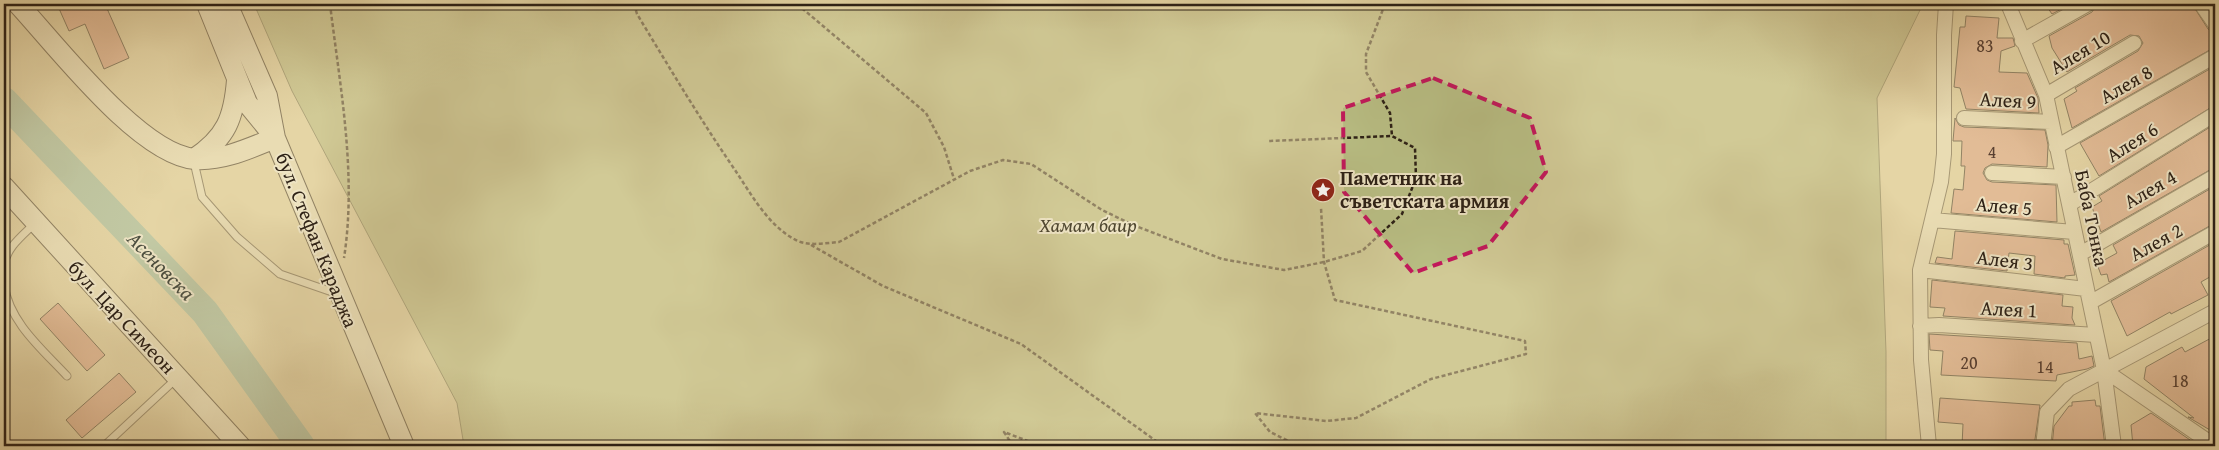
<svg xmlns="http://www.w3.org/2000/svg" width="2219" height="450" font-family="'Gentium Book Plus',serif">
<style>
.green{fill:#b8bd83;stroke:#726f4c}
.lines{fill:none;stroke-linecap:round;stroke-linejoin:round}
.river{stroke:#97baa2;stroke-width:28}
.building{fill:#dd9e83;stroke:#2d2116}
.service-casing{stroke:#5b4e3a;stroke-width:9}
.minor-casing{stroke:#5b4e3a;stroke-width:16}
.secondary-casing{stroke:#2d2116;stroke-width:22}
.path{stroke:#2d2116;stroke-width:2.5;stroke-dasharray:4 2.5;stroke-linecap:butt}
.service{stroke:#eee4c4;stroke-width:7}
.minor{stroke:#eee4c4;stroke-width:14}
.secondary{stroke:#eee4c4;stroke-width:20}
.marked{fill:none;stroke:#c2185b;stroke-width:4;stroke-dasharray:10 6;stroke-linejoin:round}
.labels{text-anchor:middle;stroke-width:4;stroke-linejoin:round;paint-order:stroke}
.number-label{font-size:18px;fill:#594031}
.street-label{font-size:20px;fill:#2d2116;stroke:#eee4c4}
.poi-label{font-size:20px;font-weight:bold;fill:#2d2116;stroke:#eee4c4;text-anchor:start}
.park-label{font-size:20px;font-style:italic;fill:#504831;stroke:#eee4c4}
.water-label{font-size:21px;font-style:italic;fill:#4d4f40;stroke:#eee4c4}
</style>
<rect width="100%" height="100%" fill="#e5d6a5"/>
<filter id="stains"><feTurbulence type="fractalNoise" baseFrequency=".004" numOctaves="4"/><feColorMatrix values="0 0 0 0 .2 0 0 0 0 .09 0 0 0 0 .02 0 0 0 .5 -.17"/></filter>
<radialGradient id="worn" r=".72"><stop offset=".6" stop-color="#630" stop-opacity="0"/><stop offset="1" stop-color="#630" stop-opacity=".3"/></radialGradient>
<path class="green" d="M254,4H1923L1877,98L1886,352V446H464L457,403L292,91Z"/>
<g class="lines">
<path class="river" d="M4,101L205,312L301,446"/>
</g>
<path class="building" d="M57,4H105L129,58L104,69L85,24L69,31Z
M2045,4H2071L2052,14Z
M2097,4H2192L2208,29L2215,34V47L2072,128L2064,99L2077,91L2075,88L2138,51L2143,43L2139,36L2130,35L2067,72L2052,48L2049,36L2092,12Z
M1966,16L1999,18L1997,38H2013L2015,46L2001,51L1999,72L2027,73L2038,98L2039,113L1966,109L1960,88L1954,87L1960,27H1965Z
M2215,66V105L2099,176L2080,143Z
M1955,118L1959,125L1964,127L2045,130L2048,145L2047,167L1992,164L1985,168L1983,173L1987,180L1992,182L2056,185L2057,222L1951,213L1954,189L1963,190L1965,166H1961L1962,141H1953Z
M2215,124V167L2101,232L2092,207L2102,201L2099,196Z
M2215,186V223L2109,282L2107,274L2101,275L2097,264L2117,253L2113,245Z
M1955,231L2064,240V244H2068L2075,275L2065,276V278L2034,274L2035,256L2009,253L2007,271L1935,263L1937,257L1952,259Z
M2215,242V274L2201,282L2208,295L2171,314L2170,312L2127,336L2111,301Z
M1932,280L2063,295L2062,306L2073,307L2072,318L2075,325L1943,316L1945,308L1930,307Z
M58,303L105,355L87,371L40,319Z
M1929,334L2077,343L2079,359L2092,356L2094,366L2087,369L2057,375L2056,381L1941,375L1943,351L1930,350Z
M2215,336V433L2188,417L2194,418L2144,379L2146,367L2182,347L2185,352Z
M119,373L136,392L82,438L66,420Z
M1940,398L2040,405L2034,446H1962L1963,424L1938,422Z
M2095,400L2096,406H2100L2105,446H2052L2054,426L2069,406H2072V402Z
M2151,413L2193,442L2189,446H2133L2131,425Z"/>
<g class="lines">
<g class="service-casing">
<path id="service" d="M194,162L202,197L237,237L280,274L335,293
M4,265C7,247 22,236 34,224
M4,285C10,323 42,349 67,376
M104,446L177,378"/>
</g>
<g class="minor-casing">
<path id="minor" d="M2008,4L2046,95L2104,370L2114,446
M2201,4L2215,24
M2022,41L2088,4
M2046,95L2134,43
M1964,118L2051,122
M2056,147L2215,56
M1992,173L2064,177
M2070,204L2215,114
M1932,220L2074,232
M2080,254L2215,176
M1920,270L2086,289
M2091,302L2215,232
M1920,326L1939,325L2096,335
M2104,370L2215,446
M1929,446L1921,360L1920,270L1941,182L1944,154V35L1946,4
M2043,446L2047,412L2069,389L2215,311"/>
</g>
<g class="secondary-casing">
<path id="secondary" d="M18,4C56,45 140,155 195,159C223,161 250,148 275,138
M207,4L247,103L274,136
M227,4L267,96L275,138L404,446
M194,159C226,138 234,118 237,80
M4,187L240,446"/>
</g>
<path class="path" d="M330,4C340,87 357,174 344,258
M634,4L637,14C669,67 700,119 735,170C751,194 768,225 794,239C807,247 825,243 839,242L970,171L1003,160L1031,164L1102,210L1133,225L1222,259L1284,270L1324,262L1362,251L1402,214L1416,178L1415,148L1392,136L1269,141
M797,4L926,113L944,147L954,179
M1385,4L1366,54V72L1390,113L1392,136
M811,245L883,286L1021,344L1163,446
M1013,446L1004,432L1041,446
M1299,446L1270,432L1255,413L1326,421L1356,418L1431,379L1526,354L1525,341L1335,300L1324,262L1321,208"/>
<use href="#service" class="service"/>
<use href="#minor" class="minor"/>
<use href="#secondary" class="secondary"/>
</g>
<path d="M0 0H2219V450H0ZM1433,78L1530,118L1546,172L1488,246L1413,273L1344,192L1343,108Z" fill="#e5d6a5" fill-opacity=".55" fill-rule="evenodd"/>
<path class="marked" d="M1433,78L1530,118L1546,172L1488,246L1413,273L1344,192L1343,108Z"/>
<defs>
<g id="sight-disc" transform="scale(1.25)"><circle r="9.5" fill="#8f2418" stroke="#eee4c4"/><path d="M0-6L1.8-2.2L6-1.7L2.9 1.2L3.7 5.4L0 3.3L-3.7 5.4L-2.9 1.2L-6-1.7L-1.8-2.2Z" fill="#fff"/></g>
</defs>
<g fill-rule="evenodd">
<use href="#sight-disc" x="1323" y="190"/>
</g>
<g class="labels">
<g class="number-label">
<text x="1985" y="52">83</text>
<text x="1992" y="158">4</text>
<text x="1969" y="369">20</text>
<text x="2045" y="373">14</text>
<text x="2180" y="387">18</text>
</g>
<g class="street-label">
<text transform="translate(2080 52) rotate(-31)" y="7">Алея 10</text>
<text transform="translate(2126 84) rotate(-30)" y="7">Алея 8</text>
<text transform="translate(2008 100) rotate(3)" y="7">Алея 9</text>
<text transform="translate(2132 142) rotate(-32)" y="7">Алея 6</text>
<text transform="translate(2150 189) rotate(-30)" y="7">Алея 4</text>
<text transform="translate(2004 206) rotate(5)" y="7">Алея 5</text>
<text transform="translate(2092 218) rotate(78)" y="7">Баба Тонка</text>
<text transform="translate(317 240) rotate(68)" y="7">бул. Стефан Караджа</text>
<text transform="translate(2156 242) rotate(-29)" y="7">Алея 2</text>
<text transform="translate(2005 260) rotate(7)" y="7">Алея 3</text>
<text transform="translate(2009 309) rotate(3)" y="7">Алея 1</text>
<text transform="translate(122 317) rotate(47)" y="7">бул. Цар Симеон</text>
</g>
<g class="poi-label">
<text x="1340" y="185">Паметник на<tspan x="1340" dy="23">съветската армия</tspan></text>
</g>
<g class="park-label">
<text x="1088" y="232">Хамам баир</text>
</g>
<g class="water-label">
<text transform="translate(161 266) rotate(46)" y="7">Асеновска</text>
</g>
</g>
<rect width="2219" height="450" fill="none" stroke="#e5d6a5" stroke-width="20"/>
<rect x="5" y="5" width="2209" height="440" fill="none" stroke="#2d2116" stroke-width="2.5"/>
<rect x="10" y="10" width="2199" height="430" fill="none" stroke="#2d2116"/>
<rect width="100%" height="100%" filter="url(#stains)"/>
<rect width="100%" height="100%" fill="url(#worn)"/>
</svg>
